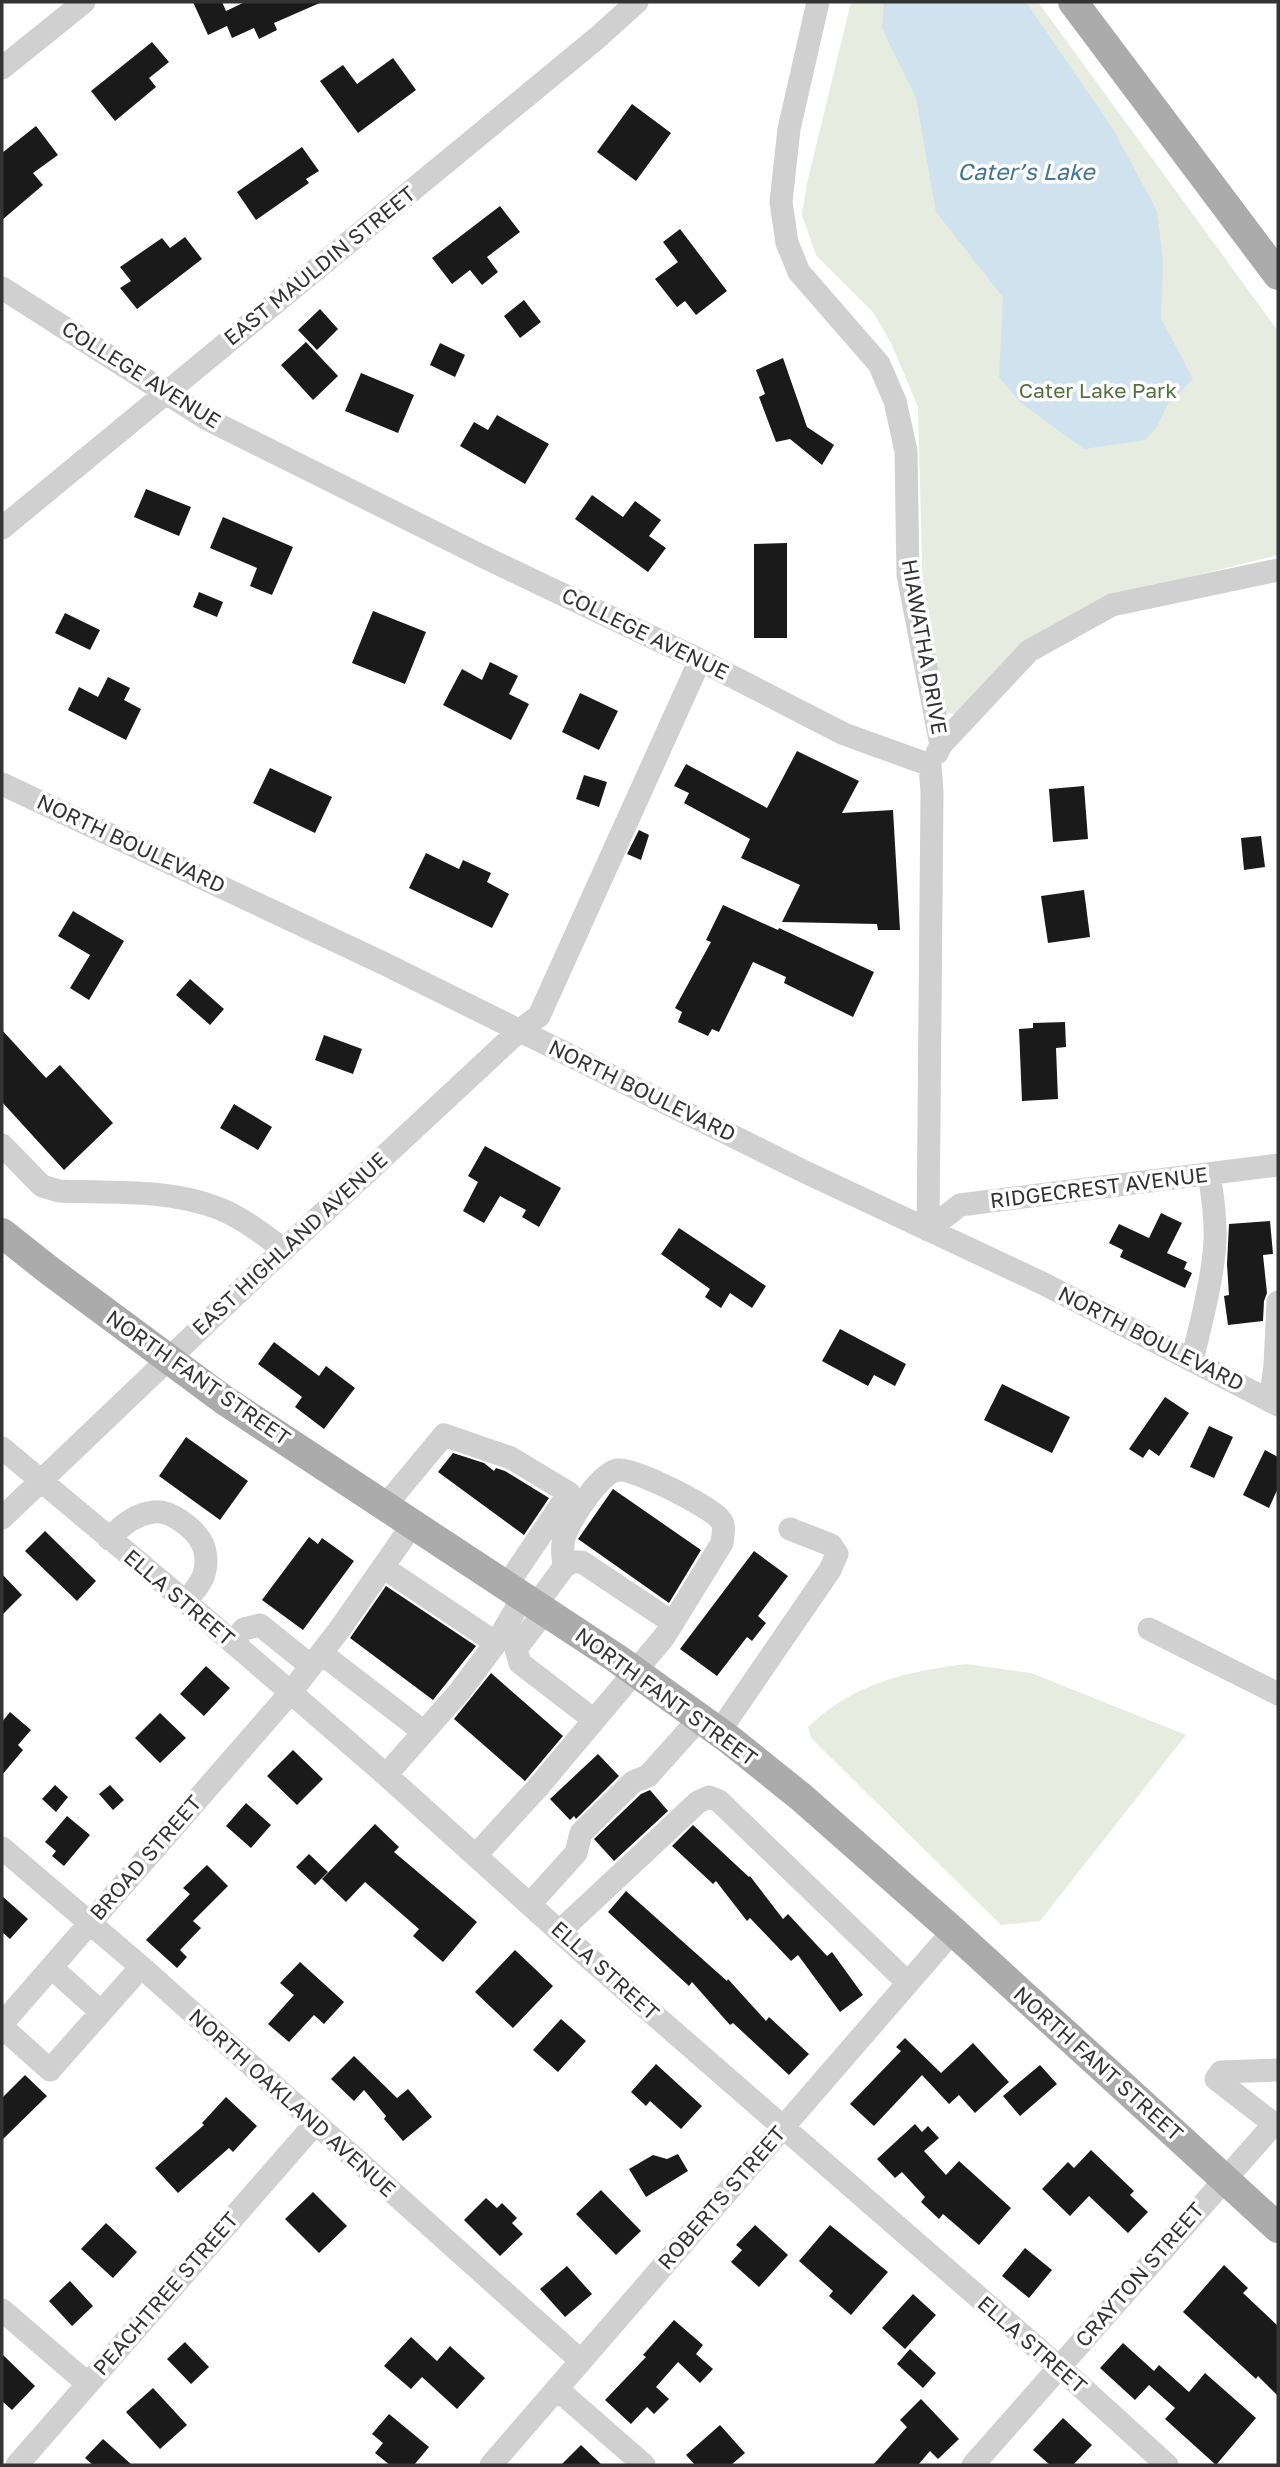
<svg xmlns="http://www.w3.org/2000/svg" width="1280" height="2467" font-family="'Golos Text',sans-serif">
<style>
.green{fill:#e6ecdf}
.water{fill:#cfe2ee}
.building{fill:#1a1a1a}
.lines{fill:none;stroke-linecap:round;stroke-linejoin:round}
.minor{stroke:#d0d0d0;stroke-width:23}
.major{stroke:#ababab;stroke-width:30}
.labels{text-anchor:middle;stroke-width:7;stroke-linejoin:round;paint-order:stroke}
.street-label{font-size:21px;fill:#333;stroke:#fff}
.park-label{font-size:21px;fill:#56703f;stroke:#fff}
.water-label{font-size:23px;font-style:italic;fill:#3f7597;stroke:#fff}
</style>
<rect width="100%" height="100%" fill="#fff"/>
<path class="green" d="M851,2H1038L1278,331V555L1134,591L1061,623L958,715L943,712L923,598L918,407L892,345L873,312L816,255L802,215L807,183Z
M966,1664L1031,1673L1186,1735L1040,1921L1001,1925L811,1738L808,1727C854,1683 905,1672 966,1664Z"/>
<path class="water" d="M884,2H1026L1114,131L1157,211L1163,261L1161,318L1193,379L1167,405L1157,427L1145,440L1084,449L1021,403L999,377L1003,297L936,212L916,98L882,28Z"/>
<path class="building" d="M193,2H222L226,11L245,2H322L274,23L277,30L259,39L254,28L232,38L227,26L208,35Z
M152,42L169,62L149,78L156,87L115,121L91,91Z
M393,58L416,90L358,133L320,81L343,65L357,84Z
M632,104L671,133L636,181L597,152Z
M36,126L58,155L33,173L43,185L2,220V153Z
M302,147L319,171L306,179L309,183L256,220L237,192Z
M500,206L520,232L487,257L498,272L482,285L470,270L452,284L432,258Z
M680,229L727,291L696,315L685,301L677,307L655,279L678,262L663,242Z
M185,237L202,259L137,309L120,288L131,281L120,267L162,238L170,248Z
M524,300L541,322L520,338L504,316Z
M320,309L338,329L317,350L298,330Z
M306,342L338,376L313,400L281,365Z
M440,343L465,355L455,377L430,365Z
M783,358L807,427L834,445L822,465L790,439L776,442L759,397L765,394L756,370Z
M361,373L414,395L398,433L345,411Z
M497,415L549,444L525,484L460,446L474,422L488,430Z
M146,489L191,507L179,536L134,517Z
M592,495L623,517L635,501L661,520L649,536L666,548L648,572L575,519Z
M223,517L293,547L272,595L250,586L257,568L210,548Z
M787,543V638H754V544Z
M199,592L223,602L217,617L193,607Z
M373,611L426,632L405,684L352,663Z
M65,613L100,630L90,650L55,633Z
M490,662L518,676L509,694L529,704L511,740L443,705L462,669L482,680Z
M108,677L130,688L124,700L141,709L126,740L68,710L79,687L98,697Z
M580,693L618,711L599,750L562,732Z
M797,751L859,781L842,813L893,810L900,930H878L877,924L782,922L800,885L741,858L750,839L684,803L689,793L674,786L686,764L767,808Z
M270,768L332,797L315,833L253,803Z
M584,775L607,782L599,807L576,799Z
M1084,786L1088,839L1053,842L1049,789Z
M639,830L649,835L641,860L627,854Z
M1261,836L1265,867L1244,870L1241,838Z
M426,853L459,869L463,860L491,873L487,882L509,894L492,928L409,888Z
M1084,890L1090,937L1048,943L1041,896Z
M723,905L778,930L779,928L874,972L853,1017L784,983L786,977L753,962L719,1032L712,1029L708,1036L678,1022L682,1012L675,1008L711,942L706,940Z
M73,911L124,941L89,1000L70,988L90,955L58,936Z
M190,979L224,1009L210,1025L176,995Z
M1065,1022L1066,1047L1056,1048L1058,1099L1022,1101L1019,1029L1033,1028V1023Z
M2,1030L46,1078L60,1065L113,1123L64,1170L2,1102Z
M324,1035L362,1049L353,1074L315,1060Z
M234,1104L272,1127L258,1150L220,1128Z
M485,1146L561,1188L539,1227L522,1217L526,1210L500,1196L484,1223L463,1211L478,1182L468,1176Z
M1161,1213L1182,1223L1167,1253L1187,1262L1184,1269L1192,1273L1185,1288L1120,1257L1123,1250L1109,1243L1119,1224L1149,1238Z
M1270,1221L1273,1254L1263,1255L1267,1293L1264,1301L1263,1321L1228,1325L1224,1296L1229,1295L1227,1264L1229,1224Z
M679,1228L766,1286L752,1308L730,1293L721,1308L705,1297L710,1289L661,1254Z
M840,1329L906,1364L895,1386L874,1375L868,1386L822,1361Z
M274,1342L319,1376L326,1366L355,1388L324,1429L295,1407L302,1397L258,1364Z
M1002,1384L1070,1417L1052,1453L984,1420Z
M1165,1397L1189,1413L1159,1456L1149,1449L1143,1458L1129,1449Z
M1209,1426L1233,1437L1214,1478L1190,1467Z
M186,1437L248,1481L220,1520L159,1476Z
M1265,1450L1278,1457V1488L1269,1508L1243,1495Z
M453,1453L484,1463L494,1471L496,1468L505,1471L549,1498L524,1535L438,1472Z
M613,1489L701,1550L669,1603L578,1539Z
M45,1531L96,1581L77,1601L25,1551Z
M309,1537L318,1544L322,1538L354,1561L303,1630L262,1600Z
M754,1551L788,1576L758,1616L766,1623L752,1641L747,1637L717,1676L680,1649Z
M2,1574L22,1595L2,1615Z
M386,1586L476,1646L433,1700L350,1638Z
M206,1666L230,1688L204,1716L180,1694Z
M491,1673L563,1736L525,1781L454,1719Z
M10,1712L31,1730L18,1745L23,1750L2,1775V1722Z
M160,1713L186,1738L160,1763L135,1738Z
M293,1750L323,1779L297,1805L267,1776Z
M598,1754L619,1776L576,1819L574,1816L570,1820L550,1799Z
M55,1785L68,1797L56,1812L42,1799Z
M110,1785L124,1800L113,1810L99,1794Z
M650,1790L668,1811L614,1861L594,1839L641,1794Z
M246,1803L271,1825L251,1848L226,1826Z
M67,1816L90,1835L64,1866L52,1856L56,1851L45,1842Z
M375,1824L399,1847L394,1852L477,1922L443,1962L413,1936L419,1929L365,1882L346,1902L322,1879Z
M693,1825L749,1877L750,1876L783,1919L788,1914L827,1956L832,1952L863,1995L840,2012L798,1955L791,1961L750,1918L747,1921L716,1881L713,1884L672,1846Z
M309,1854L328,1872L315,1885L296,1867Z
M207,1865L228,1886L193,1921L201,1928L180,1950L187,1957L177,1968L146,1940L190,1894L183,1888Z
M626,1891L727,1981L728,1979L766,2021L769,2017L809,2054L789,2075L733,2023L730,2025L692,1982L689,1986L608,1912Z
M2,1896L28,1919L10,1939L2,1932Z
M515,1950L553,1986L513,2028L475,1992Z
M300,1962L344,2002L324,2024L314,2015L289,2042L268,2024L294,1995L280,1983Z
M561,2019L586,2041L558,2072L533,2050Z
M905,2038L941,2073L973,2043L1009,2082L975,2113L959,2095L949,2104L922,2075L874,2126L850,2104L901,2051L896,2047Z
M354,2056L397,2098L408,2089L432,2117L403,2141L384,2119L386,2116L364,2090L354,2101L331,2079Z
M656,2064L702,2106L681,2129L650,2101L646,2106L631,2092Z
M1040,2065L1057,2084L1020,2116L1003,2096Z
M25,2075L47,2096L2,2140V2098Z
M226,2097L257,2126L233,2152L229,2148L178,2193L155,2168L204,2125L202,2123Z
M915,2124L922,2132L928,2126L939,2138L924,2151L946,2175L959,2161L1011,2208L979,2245L943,2214L939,2219L921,2202L925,2197L902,2172L895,2178L877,2159Z
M1091,2150L1134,2191L1130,2195L1148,2212L1128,2233L1089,2196L1070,2216L1042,2189L1068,2162L1074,2168Z
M678,2154L688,2171L646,2197L629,2169L653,2155L667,2159Z
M601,2190L641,2231L616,2255L576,2214Z
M313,2192L347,2226L319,2253L285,2219Z
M486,2198L497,2208L502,2203L517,2218L512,2223L523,2234L500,2256L464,2220Z
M106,2223L137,2252L113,2278L81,2249Z
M755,2225L788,2255L759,2287L731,2262L742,2250L736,2245Z
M830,2225L888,2272L851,2315L829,2296L833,2291L799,2261Z
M1025,2248L1052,2270L1029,2298L1002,2276Z
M1224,2265L1248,2288L1243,2293L1278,2326V2396L1258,2376L1256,2379L1183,2312Z
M567,2266L592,2294L565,2317L540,2289Z
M70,2281L93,2306L72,2326L49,2301Z
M913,2294L936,2315L905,2349L882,2328Z
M674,2320L703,2345L696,2354L713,2369L700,2383L678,2362L656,2387L669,2399L654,2414L647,2407L631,2424L605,2400L646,2357L643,2355Z
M411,2337L437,2361L450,2346L485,2378L457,2409L422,2377L411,2389L384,2366Z
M185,2342L209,2367L191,2384L167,2359Z
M1123,2343L1154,2371L1159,2365L1189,2392L1205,2373L1256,2418L1216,2465L1165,2419L1175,2408L1149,2385L1135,2400L1100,2368Z
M910,2349L936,2373L923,2388L897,2364Z
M2,2354L35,2386L12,2410L2,2401Z
M153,2388L187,2425L160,2449L126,2412Z
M921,2399L959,2439L938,2459L930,2451L918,2465H873L907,2427L900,2420Z
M389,2414L429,2447L414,2465H390L375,2453L383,2443L372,2434Z
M1063,2418L1092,2445L1073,2465H1050L1033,2450Z
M720,2425L745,2453L731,2465H695L686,2455Z
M103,2439L132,2465H93L85,2458Z
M581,2445L602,2465H561Z"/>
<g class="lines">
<path class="minor" d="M818,2L789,129L781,202L787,243L799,272L879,364L895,401L906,451L908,575L941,745
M2,68L84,2
M2,288L207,419L486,558L700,660L844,734L930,765
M2,528L597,38L637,2
M937,753L941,745L1029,651L1112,605L1278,570
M2,784L385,964L803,1171L1044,1284L1278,1405
M2,1145L42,1186L59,1191C110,1193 166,1189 215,1207C240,1216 262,1233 284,1250
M928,1230L932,793L930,765
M928,1230L960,1205L1278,1165
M1192,1360C1201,1324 1213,1278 1215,1241C1216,1219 1213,1197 1209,1175
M1270,1401L1275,1365L1278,1302
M2,1448L186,1602L386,1775L590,1959L1069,2376L1167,2465
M385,1506L444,1435L511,1458L569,1493L507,1585
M2,1518L263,1269L520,1030L539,1016L700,660
M109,1539C122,1525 135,1514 154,1512C170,1509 195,1529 202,1543C206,1551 207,1562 205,1570C204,1581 192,1593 186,1602
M384,1568L496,1643
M536,1605L564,1567L572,1562H582L673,1623
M545,1611L516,1649L520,1663L594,1720
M1149,1629L1278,1694
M232,1642L244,1629L260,1625L311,1666
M321,1653L424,1732
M719,1732L830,1570L837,1554L831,1545L790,1529
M386,1775L460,1691L496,1643L523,1597
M2,1848L146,1971L581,2361
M476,1855L539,1786L664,1637L722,1543C723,1533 726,1525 719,1518C706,1505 635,1468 618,1470C601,1471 570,1520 565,1535C561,1545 563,1557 564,1567
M530,1904L576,1853L581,1833L633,1782L648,1776L700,1718
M560,1931L698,1802L709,1797L719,1801L908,1983
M52,1968L101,2012
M2,2024L291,1692L339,1630L413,1524
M2,2027L50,2070L141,1967
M2,2310L88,2384
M557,2389L644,2465
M17,2465L315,2124
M491,2465L953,1931
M973,2465L1274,2124L1216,2079L1221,2072L1278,2070"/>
<path class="major" d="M1073,2L1278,275
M2,1233L50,1271L224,1400L616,1658L730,1740L801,1797L953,1931L1278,2228"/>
</g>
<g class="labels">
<g class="street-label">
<text transform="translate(320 266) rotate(-39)" y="7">EAST MAULDIN STREET</text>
<text transform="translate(141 375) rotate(32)" y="7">COLLEGE AVENUE</text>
<text transform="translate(645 634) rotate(26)" y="7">COLLEGE AVENUE</text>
<text transform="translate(924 647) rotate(80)" y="7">HIAWATHA DRIVE</text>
<text transform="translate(131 844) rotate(25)" y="7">NORTH BOULEVARD</text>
<text transform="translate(642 1091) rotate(26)" y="7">NORTH BOULEVARD</text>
<text transform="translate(1099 1188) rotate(-7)" y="7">RIDGECREST AVENUE</text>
<text transform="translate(290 1244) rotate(-43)" y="7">EAST HIGHLAND AVENUE</text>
<text transform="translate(1151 1339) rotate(27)" y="7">NORTH BOULEVARD</text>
<text transform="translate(198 1378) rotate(35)" y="7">NORTH FANT STREET</text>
<text transform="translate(179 1598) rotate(40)" y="7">ELLA STREET</text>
<text transform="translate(666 1697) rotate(36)" y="7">NORTH FANT STREET</text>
<text transform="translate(146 1858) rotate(-49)" y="7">BROAD STREET</text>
<text transform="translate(605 1971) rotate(42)" y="7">ELLA STREET</text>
<text transform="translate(1098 2064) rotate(42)" y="7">NORTH FANT STREET</text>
<text transform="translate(292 2103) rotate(42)" y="7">NORTH OAKLAND AVENUE</text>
<text transform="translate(722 2198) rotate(-49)" y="7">ROBERTS STREET</text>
<text transform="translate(1140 2275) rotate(-49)" y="7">CRAYTON STREET</text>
<text transform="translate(166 2294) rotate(-49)" y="7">PEACHTREE STREET</text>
<text transform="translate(1032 2345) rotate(41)" y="7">ELLA STREET</text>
</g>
<g class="park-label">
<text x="1098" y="398">Cater Lake Park</text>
</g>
<g class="water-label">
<text x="1026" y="180">Cater’s Lake</text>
</g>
</g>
<rect width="1280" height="2467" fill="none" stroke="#333333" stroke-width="7"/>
</svg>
